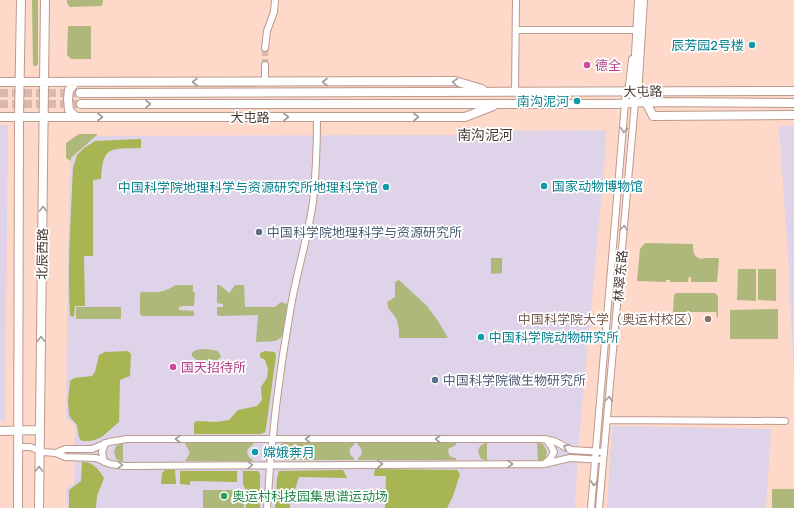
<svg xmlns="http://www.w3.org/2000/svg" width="794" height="508" font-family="Rubik,'Noto Sans SC',sans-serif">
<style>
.commercial{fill:#ded3e8}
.green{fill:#aeb87a}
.forest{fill:#a7b552}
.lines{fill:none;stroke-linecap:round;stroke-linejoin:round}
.street-tunnel{stroke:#d9b9ac;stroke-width:6;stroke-dasharray:6 3;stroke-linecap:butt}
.secondary-tunnel{stroke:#d9b9ac;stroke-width:8;stroke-dasharray:8 4;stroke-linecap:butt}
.street-casing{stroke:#bc9a8c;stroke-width:8}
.secondary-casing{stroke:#bc9a8c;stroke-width:10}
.street{stroke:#fff;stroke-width:6}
.secondary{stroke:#fff;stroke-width:8}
.oneway{stroke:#a29c98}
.culture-dot{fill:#0f9aa8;stroke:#fff;stroke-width:1.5}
.hotel-dot{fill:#d1479c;stroke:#fff;stroke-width:1.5}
.service-dot{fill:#5c6f8a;stroke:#fff;stroke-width:1.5}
.education-dot{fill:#8d6e63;stroke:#fff;stroke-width:1.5}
.leisure-dot{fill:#2e9e5b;stroke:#fff;stroke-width:1.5}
.labels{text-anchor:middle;stroke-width:3.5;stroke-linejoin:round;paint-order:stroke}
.culture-label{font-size:13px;fill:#0d838f;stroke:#fff;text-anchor:end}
.hotel-label{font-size:13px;fill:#b23c85;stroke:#fff;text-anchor:start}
.street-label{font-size:13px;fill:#463832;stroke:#fff}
.service-label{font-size:13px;fill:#4e5e75;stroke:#fff;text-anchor:start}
.education-label{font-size:13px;fill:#785e54;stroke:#fff;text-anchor:end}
.leisure-label{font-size:13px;fill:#27864d;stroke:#fff;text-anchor:start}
.neighbourhood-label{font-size:14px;fill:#463832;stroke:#fff}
</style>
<rect width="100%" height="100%" fill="#fed9ca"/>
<path class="commercial" d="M0,125H8L5,421H0Z
M779,126H794V381L788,257Z
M606,130V146L578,451L575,508H67L66,489L74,483L75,425L66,418L68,241L71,158L95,136L457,135H474L497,131Z
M612,426L771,429L766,508H607Z"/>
<path class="green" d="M32,0H38V63L37,66H34L33,64Z
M67,0H103L102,6L70,7L67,3Z
M68,26H91V59H71L67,55Z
M79,134H98L71,158V161L66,158V143Z
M645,243L693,244C693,253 694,258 703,259V258H718L719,259L717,282H691V277H689L688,282H670V280H666V282L637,281L640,249Z
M491,258H502V273L491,274Z
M738,269H756V301L737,300Z
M758,269H776V301L758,300Z
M399,280L427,306L438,321L448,338H399C399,332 399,327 397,321C394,312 388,312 387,302L395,297V282Z
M176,285H193V292L195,293L194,306H184L179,307V310L194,311V316H142L140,314V294L141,292C159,292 160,294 176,285Z
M217,285H220L229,293L235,285H244L245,307H275L281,302L287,304C286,313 286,334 279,339C273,343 262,341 256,342L258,315L220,316L217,315V307H223V304L217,303Z
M676,293H715L718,296V317L717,318L716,312H673L674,295Z
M76,307H121V319H76Z
M778,309V339H730V310Z
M207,349L218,351L221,356C212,374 169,350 207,349Z
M487,442V461L480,458L478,451L480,446Z
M123,443V462L116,459L114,452L116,446Z
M185,443H253V445C246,448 245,456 252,459L253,461H185L190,453Z
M283,443H354V445C348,449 348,454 354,458V460H283L279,457L277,454H281L285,456L288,455L289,451L285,447L277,449L279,445Z
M357,443H456V445L448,449L449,455L451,457L456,458V460H358V458C363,455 363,449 358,445Z
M537,443L543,444L547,451L545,459L538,462Z
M772,489H794V508H772Z
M203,490H244V508H203Z"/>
<path class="forest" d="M141,139V148C110,149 103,145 101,179L93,180V256H84L85,306H75L74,317L70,316C67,267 71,217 73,168L77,155L84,148L95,141Z
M128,351L131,354L130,376L120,380L119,422C105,433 102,442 82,441L79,438L77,425L69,416L68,400L70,381L74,378L92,376L95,372L99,355L105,352Z
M265,351L275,352L276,356L266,428L265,432L261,434H194V423L197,421L216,422L229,420L238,410L257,406L262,400L261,387L267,378L268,369L265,360L260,357V353Z
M82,462C94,462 98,469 104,478L97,496L96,508H69V490L81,481Z
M375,469L457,470L460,474L453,496L447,508H385L386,476H374Z
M165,470H175L176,484H161L162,473Z
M343,470L347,478L299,477L290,504V508H275L277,478L279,471Z
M180,471H237V482L190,481V485L180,484Z
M243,471H258L260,474V508H246L245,489L243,484Z"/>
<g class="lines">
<path class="street-tunnel" d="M265,65V48"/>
<path class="secondary-tunnel" d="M0,93H80
M0,104H81"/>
<g class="street-casing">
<path id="street" d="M516,30H638
M265,48L267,31L274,12L275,0
M265,82V65
M515,92L516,0
M628,94L632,59
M638,95L644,0
M607,420L785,421
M18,447H30L43,452L56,453L65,449H92L109,442L127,439H542L554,441L571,450L604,452
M56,453L65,457L96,458L110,464L125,466L544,464L570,458L603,460
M104,462L102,452L105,443
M544,464L550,459L554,452L551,446L546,439
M267,508C271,440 279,373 291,306C297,271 308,237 313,202C316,174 317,145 317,117
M591,508L626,91
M599,508L636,91"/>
</g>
<g class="secondary-casing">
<path id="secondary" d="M0,82L455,81L482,89
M76,82L69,90L68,99L69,110L76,117
M80,93L794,91
M632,95L634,91L639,0
M646,102L653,116L794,115
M81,104H616L646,102L794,103
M0,117H465L493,106
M0,431L39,430
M18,508L19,117L21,0
M39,508L45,0"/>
</g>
<use href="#street" class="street"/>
<use href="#secondary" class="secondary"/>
</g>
<defs><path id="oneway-chevron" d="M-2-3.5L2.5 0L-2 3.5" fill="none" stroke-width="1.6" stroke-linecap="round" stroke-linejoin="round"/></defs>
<g class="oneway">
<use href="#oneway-chevron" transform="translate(195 82) rotate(-180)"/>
<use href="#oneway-chevron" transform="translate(325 82) rotate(180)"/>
<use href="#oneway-chevron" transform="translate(455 82) rotate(-172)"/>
<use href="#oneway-chevron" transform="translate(148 104)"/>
<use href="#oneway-chevron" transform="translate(100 117)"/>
<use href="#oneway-chevron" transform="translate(286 117)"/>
<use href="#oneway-chevron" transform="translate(416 117)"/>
<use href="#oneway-chevron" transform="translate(624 130) rotate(95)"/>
<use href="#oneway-chevron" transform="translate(43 209) rotate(-89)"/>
<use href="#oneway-chevron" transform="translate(624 228) rotate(-85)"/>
<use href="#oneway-chevron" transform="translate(41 339) rotate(-89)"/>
<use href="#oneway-chevron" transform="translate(609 399) rotate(-85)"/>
<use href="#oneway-chevron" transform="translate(178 439) rotate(180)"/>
<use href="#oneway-chevron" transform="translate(308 439) rotate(180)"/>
<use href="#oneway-chevron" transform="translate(438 439) rotate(180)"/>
<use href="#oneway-chevron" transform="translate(566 447) rotate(-154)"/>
<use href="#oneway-chevron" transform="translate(380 464)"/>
<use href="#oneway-chevron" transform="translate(510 464)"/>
<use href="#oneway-chevron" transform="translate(120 465) rotate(4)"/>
<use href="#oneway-chevron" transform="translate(250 465) rotate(-1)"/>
<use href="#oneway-chevron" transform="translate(39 469) rotate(-90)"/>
<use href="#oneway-chevron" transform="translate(594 483) rotate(95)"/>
</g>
<g class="culture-dot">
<circle cx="752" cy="45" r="4"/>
<circle cx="577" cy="101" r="4"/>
<circle cx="544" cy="186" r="4"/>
<circle cx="386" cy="187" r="4"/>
<circle cx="481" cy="337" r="4"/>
<circle cx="255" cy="452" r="4"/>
</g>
<g class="hotel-dot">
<circle cx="587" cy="65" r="4"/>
<circle cx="173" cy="367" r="4"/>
</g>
<g class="service-dot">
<circle cx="259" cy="232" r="4"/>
<circle cx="435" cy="380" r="4"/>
</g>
<circle class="education-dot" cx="708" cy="319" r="4"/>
<circle class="leisure-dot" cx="224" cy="496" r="4"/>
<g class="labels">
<g class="culture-label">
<text x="744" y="50">辰芳园2号楼</text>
<text x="569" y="106">南沟泥河</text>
<text x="552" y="191" text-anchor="start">国家动物博物馆</text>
<text x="378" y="192">中国科学院地理科学与资源研究所地理科学馆</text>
<text x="489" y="342" text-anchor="start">中国科学院动物研究所</text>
<text x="263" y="457" text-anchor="start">嫦娥奔月</text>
</g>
<g class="hotel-label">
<text x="595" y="70">德全</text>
<text x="181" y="372">国天招待所</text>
</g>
<g class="street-label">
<text transform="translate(643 91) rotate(-1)" y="5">大屯路</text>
<text x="250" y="122">大屯路</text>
<text transform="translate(42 254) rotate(-89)" y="5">北辰西路</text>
<text transform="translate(620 276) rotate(-85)" y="5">林翠东路</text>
</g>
<g class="service-label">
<text x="267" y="237">中国科学院地理科学与资源研究所</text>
<text x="443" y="385">中国科学院微生物研究所</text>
</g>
<g class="education-label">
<text x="700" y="324">中国科学院大学（奥运村校区）</text>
</g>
<g class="leisure-label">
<text x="232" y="501">奥运村科技园集思谱运动场</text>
</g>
<g class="neighbourhood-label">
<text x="485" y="140">南沟泥河</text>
</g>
</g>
</svg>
